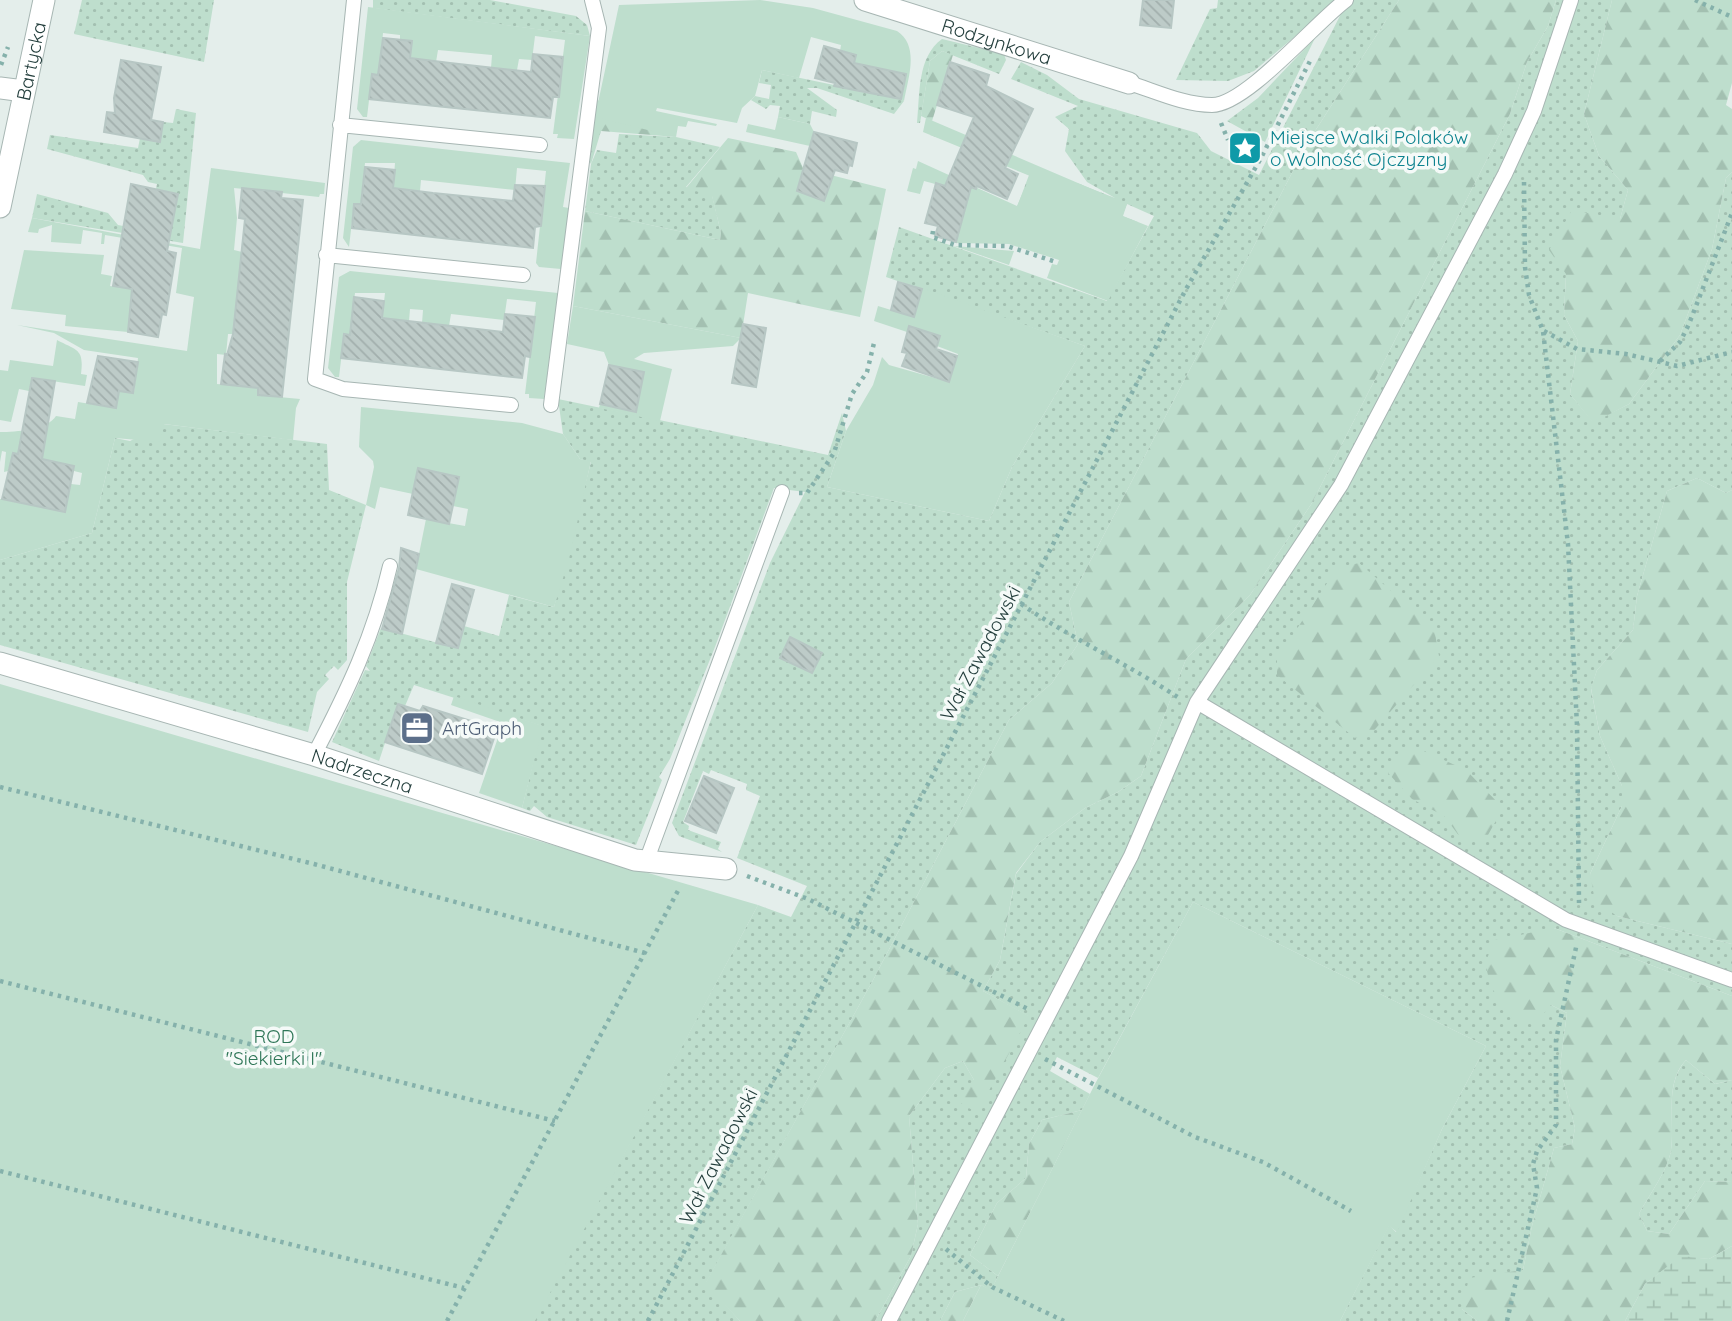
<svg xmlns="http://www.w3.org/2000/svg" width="1732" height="1321" font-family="Quicksand,sans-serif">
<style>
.grass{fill:url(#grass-dots)}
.forest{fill:url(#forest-firs)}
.wetland{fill:url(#wetland-marsh)}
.garden{fill:#bedecd}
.building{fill:url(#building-back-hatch);stroke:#b7c7c4;stroke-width:2}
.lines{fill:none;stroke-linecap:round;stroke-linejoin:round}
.service-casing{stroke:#a7b6b3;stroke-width:16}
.minor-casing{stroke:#a7b6b3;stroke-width:23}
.tertiary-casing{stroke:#a7b6b3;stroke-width:23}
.path{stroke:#85b1ab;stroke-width:4.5;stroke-dasharray:3.5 5;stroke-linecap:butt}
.service{stroke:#fff;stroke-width:14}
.minor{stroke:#fff;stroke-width:21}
.tertiary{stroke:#fff;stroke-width:21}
.labels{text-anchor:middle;stroke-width:7;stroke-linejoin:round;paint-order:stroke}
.street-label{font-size:19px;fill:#243f3d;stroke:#f5faf8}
.culture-label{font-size:19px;fill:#0d838f;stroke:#f5faf8;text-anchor:start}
.service-label{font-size:19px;fill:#4e5e75;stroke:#f5faf8;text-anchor:start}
.park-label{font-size:19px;fill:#2e7657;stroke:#f5faf8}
</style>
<defs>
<pattern id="grass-dots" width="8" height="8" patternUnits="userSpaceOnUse" patternTransform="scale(1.75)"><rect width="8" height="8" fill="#bedecd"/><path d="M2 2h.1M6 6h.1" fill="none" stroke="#a3c0b1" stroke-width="1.8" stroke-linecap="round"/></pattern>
<pattern id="forest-firs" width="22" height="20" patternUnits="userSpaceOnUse" patternTransform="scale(1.75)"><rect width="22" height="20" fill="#bedecd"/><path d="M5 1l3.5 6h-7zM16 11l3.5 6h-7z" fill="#a3c0b1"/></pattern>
<pattern id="wetland-marsh" width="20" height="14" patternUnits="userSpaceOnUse" patternTransform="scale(1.75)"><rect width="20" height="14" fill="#bedecd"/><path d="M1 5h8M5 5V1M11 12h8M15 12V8" fill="none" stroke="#a3c0b1"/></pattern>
<pattern id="building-back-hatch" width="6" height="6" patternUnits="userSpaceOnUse" patternTransform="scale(1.75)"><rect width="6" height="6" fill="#bdcbc8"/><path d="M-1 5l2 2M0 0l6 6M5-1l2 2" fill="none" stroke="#a2afad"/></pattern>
</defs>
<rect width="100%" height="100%" fill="#e4eeeb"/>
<path class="grass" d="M82,0H214L204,62L74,34Z
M373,0H490L576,16L587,25L590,36L373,8Z
M1218,0H1338L1254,71L1228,81L1176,80L1210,9L1217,8Z
M1348,0H1399L1308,142L1069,602L1078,644L1052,683L1009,720L872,982L706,1283L740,1321H534L758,905L791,917L807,886L737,858L760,796L746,790L747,784L711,770L709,774L703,771L683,822L689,826L688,830L721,842L718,849L722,852L679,836L672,823L770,563L805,492L774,488L715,647L670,759L659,777L662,780L636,845L547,817L534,806L530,811L522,808L542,726L414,685L405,706L398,704L379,761L332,742L365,670L370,671L366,666L381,628L457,648L464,626L499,636L509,595L554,607L591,462L580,459L563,434L558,399L828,455L842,413L846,431L827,487L989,521L1012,467L1085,346L886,277L899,227L1107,301L1154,216L1127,204L1122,216L1138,222L1017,207L1029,175L995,161L997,157L930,135L931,129L946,127L1053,187L1077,183L1115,198L1087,182L1065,151L1069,129L1055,117L1078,106L1011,79L1021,62L1047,75L1079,99L1197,133L1211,151L1259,175Z
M1556,0H1612L1584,114L1599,156L1628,190L1620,219L1566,274L1564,315L1578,341L1570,394L1593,422L1629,404L1680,335L1712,249L1726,178L1732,172V490L1726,493L1697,478L1667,491L1637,596L1633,630L1597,670L1591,689L1600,736L1622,786V806L1590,874L1617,916L1732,944V996L1554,928L1551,1005L1567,1013L1560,1066L1575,1128L1572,1144L1554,1148L1532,1226L1523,1270L1462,1309L1477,1321H1340L1389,1225L1396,1232L1442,1129L1486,1046L1193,902L1098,1078L1057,1057L1050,1071L1090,1094L1082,1110L1042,1120L1029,1144L1026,1178L997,1203L970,1255L998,1276L991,1291L981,1285L955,1292L940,1321H875L911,1256L918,1224L909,1116L945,1068L963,1061L974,1080L1028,1016L983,991L1000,960L1016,874L1040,842L1085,808L1118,792L1141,776L1186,659L1250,595L1312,503L1510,114L1527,62L1548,26Z
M1315,38L1265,142L1227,121L1258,98Z
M942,39L1004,54L1006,60L999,74L942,51L930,61L920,123H917C920,94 917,57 942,39Z
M762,70L901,99L904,101L894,114L817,88H807L837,110L836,117L812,111L810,124L778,117L780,106L770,105L766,109L751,100L755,96L769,99L771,85L759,83Z
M176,109L196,113L183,243L32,218L37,194L108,213L118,225L155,232L171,229L178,194L156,189L157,184L148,182L143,175L47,149L50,135L138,148L140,138L160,141L163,122L173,123Z
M619,134L676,137L720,147L686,187L712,195L721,233L720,240L585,211L591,164L597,150L616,153Z
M163,424L327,444L329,490L366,505L347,582V660L338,670L334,666L325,675L329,679L317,692L308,732L0,645V560L92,533L115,438L130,441Z
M1686,1060L1715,1084L1732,1080V1182L1705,1181L1669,1234L1647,1231L1639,1214C1649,1195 1668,1170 1671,1150C1675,1120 1664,1084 1686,1060Z"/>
<path class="forest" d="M1399,0H1556L1548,26L1527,62L1510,114L1312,503L1250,595L1186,659L1141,776L1118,792L1085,808L1040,842L1016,873L1000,960L983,991L1029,1016L977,1113L959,1102L974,1080L963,1061L945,1068L909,1116L918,1224L911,1256L875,1321H740L705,1284L872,982L1009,720L1052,683L1078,644L1069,602L1308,142Z
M1612,0H1732V83L1726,105L1732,109V172L1726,178L1712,249L1680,335L1629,404L1593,423L1570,394L1578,341L1564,315L1566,274L1549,250L1572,210L1620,219L1628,190L1599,156L1584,114Z
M942,51L953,55L932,121L921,116L930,61Z
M597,100L637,111L676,137L601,131L591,164L588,159Z
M728,138L796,152L803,168L886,189L860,317L748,293L741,338L573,306L585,211L720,240L721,233L712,196L686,188Z
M1697,478L1726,493L1732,490V944L1617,916L1595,901L1590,874L1622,806V786L1600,736L1591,688L1597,670L1633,630L1637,596L1667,491Z
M1359,563L1434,628L1439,656L1370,735L1355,738L1277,675V659L1337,568Z
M1408,744L1466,770L1503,808L1483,844L1460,837L1444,816L1412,799L1388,773Z
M1554,928L1732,996V1080L1715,1084L1686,1060C1664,1083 1675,1120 1671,1150C1668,1170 1649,1195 1639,1214L1647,1231L1669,1234L1705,1181L1732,1182V1246L1709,1259L1681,1257L1645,1284L1625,1321H1477L1462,1309L1469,1278L1523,1270L1532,1226L1554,1148L1572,1144L1575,1128L1560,1066L1567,1013L1551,1005L1534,1025L1512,1018L1491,987L1485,963L1495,940Z
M1082,1110L998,1276L970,1255L997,1203L1026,1178L1029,1144L1042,1120Z
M981,1285L963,1321H940L955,1292Z"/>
<path class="wetland" d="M1732,1246V1321H1625L1645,1284L1681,1256L1709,1259Z"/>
<path class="garden" d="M760,0L813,8L897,31C920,46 908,78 904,101L901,99L906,74L854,64L856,55L840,51L841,45L811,37L799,78L762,70L755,96L742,108L737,123L657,108L656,111L717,124L716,126L688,121L686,127L678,126L676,137L595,117L619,5Z
M368,7L590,36L574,139L557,138L558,134H553L565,40L535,36L532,60L519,59L517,70L491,68L492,55L438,50L436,62L410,59L412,41L400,40V35L383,33L379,75H372L367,117H363L357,109Z
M778,117L810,124L814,132L810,146L746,132L748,124L775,130Z
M926,118L1127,204L1123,216L1148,226L1108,301L1047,278L1052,264L1057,265L1059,260L1009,244L955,243L969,193L924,181L920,194L907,191L913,168L916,169L918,161L1017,206L1030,176L923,132Z
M361,140L570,163L563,207L569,208L561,269L539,267L536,263L546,171L517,168L515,190L421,180L420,191L393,188L395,163H365L361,204H354L349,247L343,238L353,147Z
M211,168L325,183L324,194H320L319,197L234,188L237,218L234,250L242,252L233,334H228L226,355L217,354V384L258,388V395L300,399L296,408L293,440L164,424L160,442L115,438L92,533L0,560V499L65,512L71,484L80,485L82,473L74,471V466L13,453L8,471L4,472L6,452L2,451L0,462V432C16,432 47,430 56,416L75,419L78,402L116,408L119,391L134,392L138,358L84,350L54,333L17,325L187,351L194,297L176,293L182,248L105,235L104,244H101L102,233L83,230L81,244L51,242L52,225L39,229L38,233L28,232L32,218L200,249Z
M954,246L1014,251L1009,265Z
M24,250L104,255L101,274L112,276L110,286L132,289L128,332L65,326L66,315L11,309Z
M350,271L558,293L544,399L529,398V394H525L536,302L507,299L504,320L451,314L449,326L422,323L423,310L410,309L409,321L382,319L385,293H355L350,335H344L339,377H335L328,368L339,277Z
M922,288L1085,346L1012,467L989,521L827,487L846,431L873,385L882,357L889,365L949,382L958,354L937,346L940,336L907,332L874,321L878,306L914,317Z
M573,306L741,338L733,346L644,353L634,359L672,369L660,421L599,408L600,404L636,411L644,373L609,365L604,352L567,344Z
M57,340C78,351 84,349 81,374L87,375L85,386L32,378L29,391L19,389L11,422L0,420V370L8,371L10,360L53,366Z
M361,407L522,423L563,434L580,459L591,461L569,559L554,607L416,569L426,519L465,526L468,509L453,506L459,477L418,469L413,494L380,487L375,509L366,505L374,467L373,461L359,447Z
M0,684L758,905L535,1321H0Z
M454,696L543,726L522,808L479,793L503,723L451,705Z
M1193,902L1486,1046L1442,1129L1397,1232L1389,1226L1340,1321H963L981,1285L991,1290L1095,1084Z"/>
<path class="building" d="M1143,0H1174L1171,28L1140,25Z
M383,38L412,41L410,58L450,63L531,72L533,54L563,57L559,97H553L550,118L369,99L372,74L378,75Z
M824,46L856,55L854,63L906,74L901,99L834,86L835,83L815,78Z
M121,60L161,67L151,120L163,122L160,142L104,132L107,112L115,113L114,98Z
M950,62L989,75L986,86L1033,109L1005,168L1018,174L1007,199L977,186L976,189L971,187L956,242L935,236L938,226L925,223L936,183L945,186L974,117L937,105Z
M814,132L857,143L852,166L849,165L847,173L835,170L824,201L797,191Z
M365,167L395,170L393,188L433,193L513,201L515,185L545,186L541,226L535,227L533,248L352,228L354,204H361Z
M131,184L178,194L167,251L176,253L166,315L162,314L158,337L128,332L132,289L113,286Z
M242,188L282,192L281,198L303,200L282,397L258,395V388L221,384L225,354L227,355L233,334L240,267L245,219L239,218Z
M898,282L922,289L914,317L891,310Z
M354,297L384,301L382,318L503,332L505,314L535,317L530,357L525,356L522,378L341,358L344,334L350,335Z
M743,324L766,328L756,387L732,383Z
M909,326L940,336L936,349L957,356L949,382L902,366L907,353L902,352Z
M98,356L138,362L133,393L119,391L116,408L87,403Z
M609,365L644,372L636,412L600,404Z
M32,378L55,381L42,459L74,466L65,512L2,499L13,453L18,454Z
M418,468L459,477L449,524L408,515Z
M401,548L419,554L402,634L382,629L399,568Z
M452,584L474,590L458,648L436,643Z
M790,637L822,653L812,673L780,658Z
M398,704L420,711L423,706L477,723L475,728L495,735L482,774L385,742Z
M704,776L734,788L716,833L685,821Z"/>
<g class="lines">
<g class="service-casing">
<path id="service" d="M354,0L315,379L343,389L511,405
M1129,83C1155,91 1184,105 1212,105C1246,105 1316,22 1346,0
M340,125L540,145
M326,255L523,275
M551,405L599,28L592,0
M1197,702L1566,920L1732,980
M314,755C347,692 374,636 390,566
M646,862L782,492
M889,1321L1131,856L1197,702L1341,485L1505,174L1534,111L1571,0"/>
</g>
<g class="minor-casing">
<g id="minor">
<path id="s1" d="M865,0L1129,83"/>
<path d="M0,88L24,91"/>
<path id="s2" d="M0,663L314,755L635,860L726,869"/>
</g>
</g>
<g class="tertiary-casing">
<g id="tertiary">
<path id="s3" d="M0,207L44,0"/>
</g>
</g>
<path class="path" d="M1695,0L1732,17
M1,65L8,47
M1221,123L1228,140
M1524,182L1525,267L1529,295L1543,331L1568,544L1577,726L1579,903
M933,231L932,237L955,245L1007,246L1056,262
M1544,331L1577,349L1626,354L1677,366L1732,352
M1660,361L1680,342L1689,324L1732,213
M799,493H807L834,453L852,394L867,372L874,343
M1021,604C1072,639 1128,664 1179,698
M0,787L314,864L645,953
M747,876L808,899L1030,1010
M0,981L555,1121
M1045,1059L1195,1137L1263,1162L1351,1211
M0,1171L464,1288
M946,1249L992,1287L1064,1321
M447,1321L680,887
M648,1321L1185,291L1261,158L1310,61
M1507,1321L1537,1188L1533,1164L1537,1151L1556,1125V1040L1577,943"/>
<use href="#service" class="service"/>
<use href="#minor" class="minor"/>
<use href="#tertiary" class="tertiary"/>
</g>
<defs>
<g id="sight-square" transform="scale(1.75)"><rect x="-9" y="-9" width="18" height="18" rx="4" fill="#0f9aa8" stroke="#f5faf8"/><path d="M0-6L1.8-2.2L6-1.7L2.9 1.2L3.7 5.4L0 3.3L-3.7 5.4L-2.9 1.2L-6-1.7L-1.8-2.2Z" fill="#fff"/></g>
<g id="office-square" transform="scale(1.75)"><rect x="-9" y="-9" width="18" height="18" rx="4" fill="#5c6f8a" stroke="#f5faf8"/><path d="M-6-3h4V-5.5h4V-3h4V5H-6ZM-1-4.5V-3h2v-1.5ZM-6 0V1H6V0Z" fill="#fff"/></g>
</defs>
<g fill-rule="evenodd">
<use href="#sight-square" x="1245" y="148"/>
<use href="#office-square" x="417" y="728"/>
</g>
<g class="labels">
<g class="street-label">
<text dy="7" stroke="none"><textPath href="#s1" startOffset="138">Rodzynkowa</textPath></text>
<text dy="7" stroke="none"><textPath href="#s3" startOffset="149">Bartycka</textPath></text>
<text transform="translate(980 653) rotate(-62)" y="7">Wał Zawadowski</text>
<text dy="7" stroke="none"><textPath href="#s2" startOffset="378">Nadrzeczna</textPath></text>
<text transform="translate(718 1156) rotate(-63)" y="7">Wał Zawadowski</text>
</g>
<g class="culture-label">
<text x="1270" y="144">Miejsce Walki Polaków<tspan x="1270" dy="22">o Wolność Ojczyzny</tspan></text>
</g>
<g class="service-label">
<text x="442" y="735">ArtGraph</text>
</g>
<g class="park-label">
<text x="274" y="1043">ROD<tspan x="274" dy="22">"Siekierki I"</tspan></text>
</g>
</g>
</svg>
